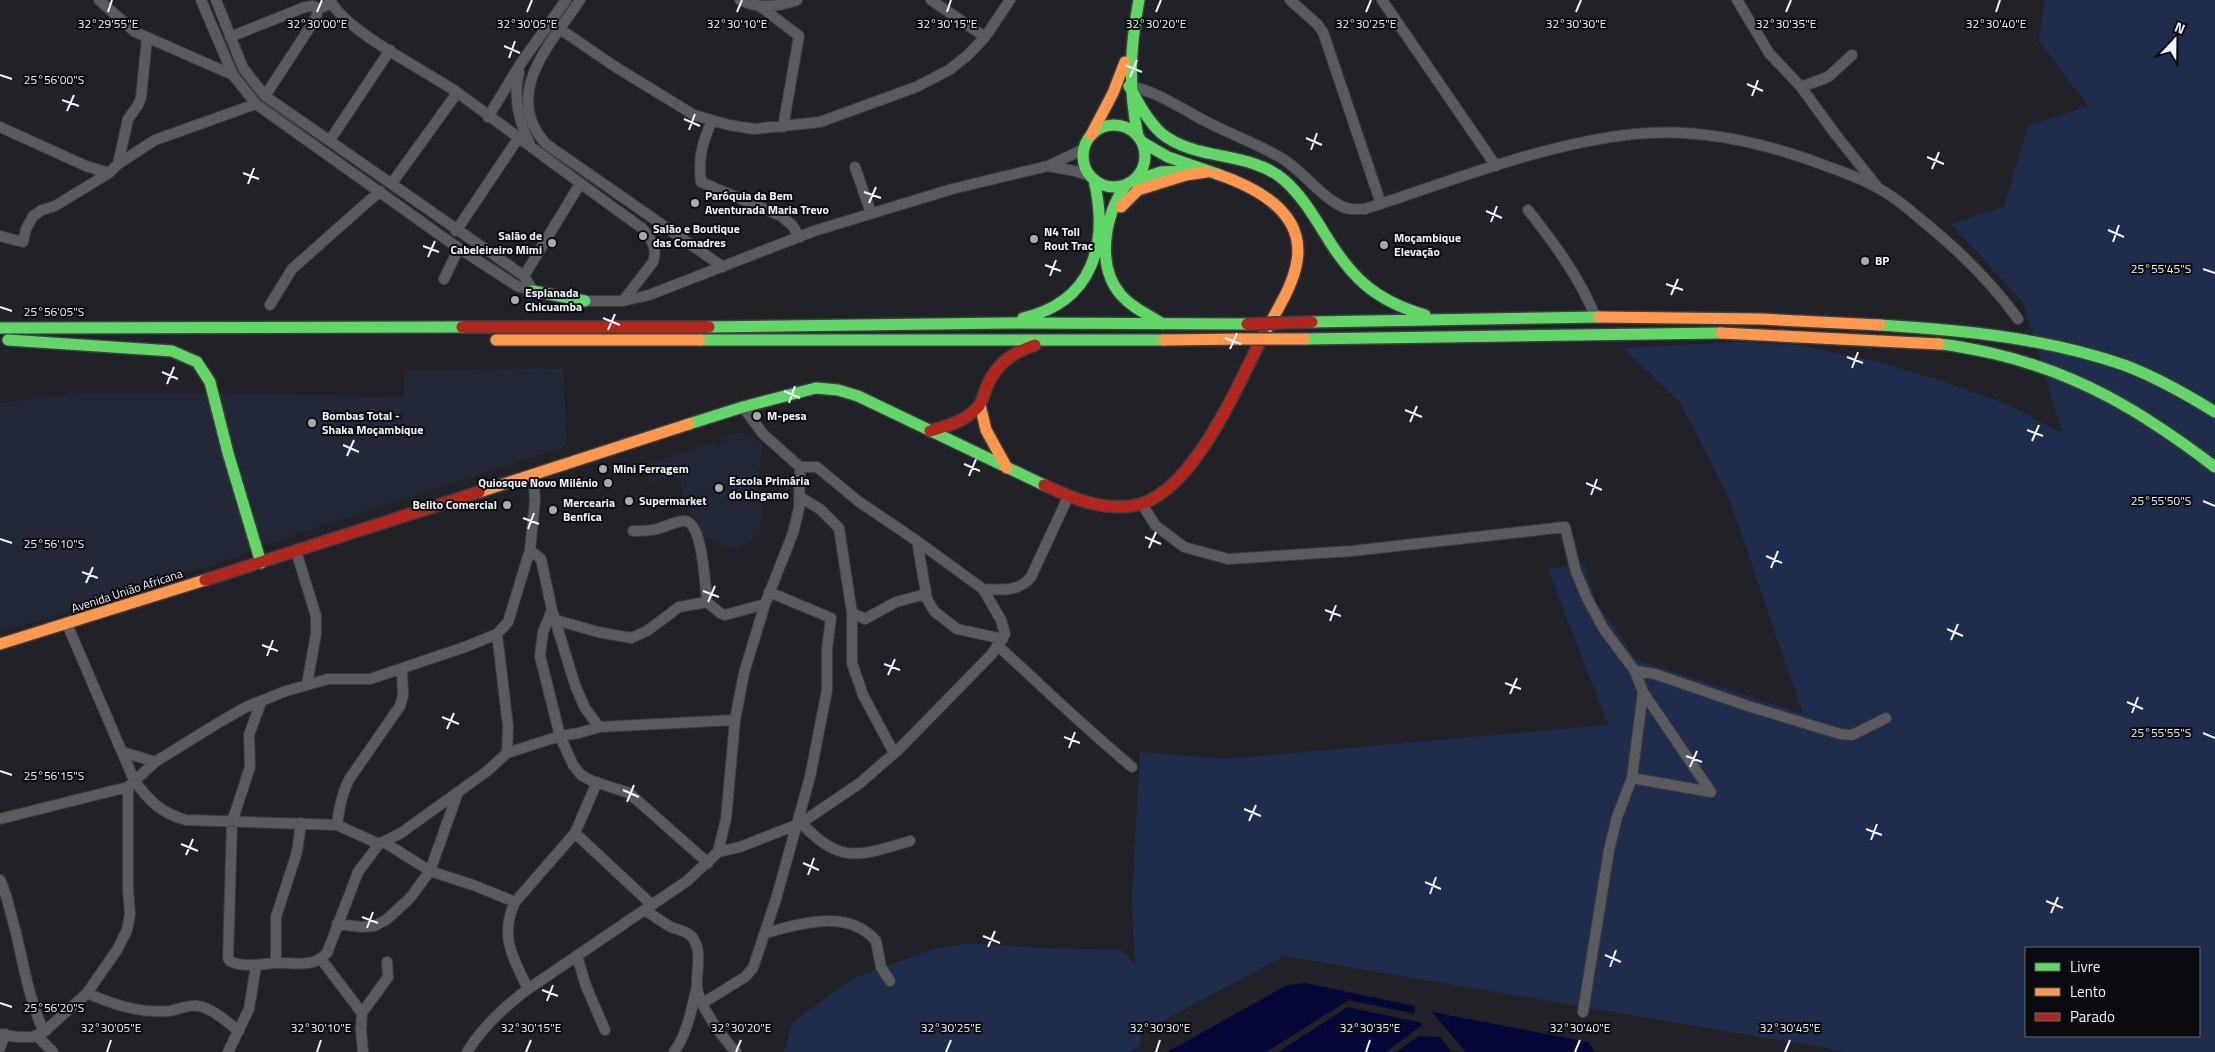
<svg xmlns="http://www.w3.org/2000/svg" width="2215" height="1052" font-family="'Titillium Web',sans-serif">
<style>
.built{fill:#232836}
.green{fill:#1f2c4b;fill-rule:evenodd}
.water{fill:#050739}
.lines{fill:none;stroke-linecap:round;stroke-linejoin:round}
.street-casing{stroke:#3c3e42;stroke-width:12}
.fast-casing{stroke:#3c3e42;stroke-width:14}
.slow-casing{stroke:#3c3e42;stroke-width:14}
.jam-casing{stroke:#3c3e42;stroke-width:14}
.street{stroke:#595b5f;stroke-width:10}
.fast{stroke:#63d668;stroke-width:11}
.slow{stroke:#ff974d;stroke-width:11}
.jam{stroke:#b3261e;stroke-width:11}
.slow-bridge-casing{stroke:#3c3e42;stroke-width:14;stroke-linecap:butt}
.jam-bridge-casing{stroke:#3c3e42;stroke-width:14;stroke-linecap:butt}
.slow-bridge{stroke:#ff974d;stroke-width:11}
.jam-bridge{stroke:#b3261e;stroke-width:11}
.ticks{fill:none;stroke:#f0f3fa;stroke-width:2}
.poi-dot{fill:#a7aab0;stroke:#090b0f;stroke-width:2}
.labels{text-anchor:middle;stroke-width:4;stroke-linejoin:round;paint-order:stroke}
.poi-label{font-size:12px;font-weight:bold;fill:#f0f3fa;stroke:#090b0f;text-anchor:start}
.street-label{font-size:12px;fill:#f0f3fa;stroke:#090b0f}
.ticks-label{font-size:12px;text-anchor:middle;fill:#f0f3fa;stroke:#090b0f;stroke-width:4;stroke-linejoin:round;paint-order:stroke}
</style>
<rect width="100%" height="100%" fill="#202228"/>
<path class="built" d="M541,368L563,369L567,446L275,541L244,554L81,608L0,632V403L79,393H206L404,397L405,371Z
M740,432L762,443L757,493H759L762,512L759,534L738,550L706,539L686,507L678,475L650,483L644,465L714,442L715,447L722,445L721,439Z"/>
<path class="green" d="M2045,0H2215V1052H1848L1284,956L1140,1033L1141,1045L1129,1052H784L793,1022L854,978L934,949L971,943L1042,948L1121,950L1135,964L1132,895L1140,752L1226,759L1608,725L1548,569L1583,562L1596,602L1637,660L1803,714L1730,501L1680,402L1623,348L1734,342L1799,345L1875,361L1939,380L2007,404L2063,434L2023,303L1951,224L2004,207L2028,126L2088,106L2039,41ZM2026,948H2199V1036H2026Z"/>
<path class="water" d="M1305,983L1415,1006L1414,1014L1349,1000L1266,1052H1167L1287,985Z
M1348,1007L1422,1023V1025L1386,1052H1278Z
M1432,1012L1588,1042L1595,1052H1466Z
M1419,1036L1440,1037L1452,1052H1396Z"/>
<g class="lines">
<g class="street-casing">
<path id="street" d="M99,0L135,32L233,75
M201,0L233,75L256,104L454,245L517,286L533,291
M216,0L243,68L265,96L524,276L533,291
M330,0C346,32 427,71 458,93C520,138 580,184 642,228C651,239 658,248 653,262L623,301
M580,0C551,43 501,94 546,144L723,267
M740,0C759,9 777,7 797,0
M931,0L985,37
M1290,0L1317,24L1323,32L1381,204
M1382,0L1496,166
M1737,0L1769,53L1801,87L1836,135L1876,185
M761,7L799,36L783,127
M560,29L614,66L694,115L729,125L754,129L820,122L916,87L949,70L968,55L985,37L1010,0
M230,37L305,7L313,6L318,9L332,3
M519,72C513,96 519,122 530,145
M1128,86C1159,91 1184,111 1211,124C1235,136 1260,145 1283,159C1304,172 1323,200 1346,208C1351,210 1359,209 1365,209C1452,181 1542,144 1634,134C1701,127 1767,143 1829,167C1846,173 1863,179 1878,188C1892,195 1905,206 1918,217C1954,246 1990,280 2018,319
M1801,87L1828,77L1852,55
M265,96L316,18L318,9
M488,117L521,63L566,0
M712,120C702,144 698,157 701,182L781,216L792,225L800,237
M0,127L86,166L109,173
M330,140L390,50
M118,164L128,119L138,105L141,98L147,38
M1048,166L1075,171L1090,176
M855,167L871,213
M392,183L457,93
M1528,210C1554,243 1580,278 1596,318
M456,231L519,137
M0,236L23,242L26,229L33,216L42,210L55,206L109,173L118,164L155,140L256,104
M524,276L580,184
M444,279L459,248
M585,301H623L649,295L814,231L952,189L1048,166L1084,149
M270,305L292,269L380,191
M800,497L820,509L839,528L852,613V663L863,695L894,753
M1142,504L1155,525L1184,547L1228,559L1352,551L1565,527L1576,572L1587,598L1603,628L1635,671L1643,692L1632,778L1617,817L1609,850L1583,1012
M633,531C641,531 649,531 657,529C665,527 674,522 683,521C703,518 705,587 707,602L720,613L725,615L765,604
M917,541L927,599L934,611L957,629L1003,639
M530,550L541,559L552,610L575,685L585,708L599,727
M296,551L316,616V634L307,684
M983,589C1001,590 1019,592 1031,577L1068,497
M552,610L543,632L540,656L560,736L573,765L581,775L592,781L629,793L708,863
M852,613L865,619L896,602L926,594
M556,620L598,632L631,638L647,631L679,607L707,602
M67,624L134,780C149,801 161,813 186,820L337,825
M997,645C1042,686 1085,728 1132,767
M1635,671L1655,674L1748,706L1840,734L1852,735L1886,718
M1643,692L1711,792
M261,702L249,735L250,767L232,822L228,958L230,961C244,968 260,964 276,963C286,962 297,965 307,963C315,963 322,958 327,953L358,872L379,844L401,833L486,772L507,753L508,726L497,634
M123,752L155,762
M507,753L560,736L579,733L599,727L735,720
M1632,778L1711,792
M0,819L128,787L155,762L218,723L246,707L286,691L328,679H370L465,647L497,634L508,622L530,550L535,500L533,474
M801,823C841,865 859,856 910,841
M575,833L652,905
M384,842L430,871L473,885L515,902
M379,844L337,825C339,808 342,792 350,778L400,706L403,696L402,669
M718,852L740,847L801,823L860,783L898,750L992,654L1005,634L1001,620L983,589L917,541L858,501L817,467H800L763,434L743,407
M0,880C7,894 9,909 14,925C23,960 28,998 44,1032
M645,910C654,916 662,922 671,927C678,930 687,931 692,937C703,951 696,970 697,986C698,1005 723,1038 736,1052
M337,924L362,927L374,926L386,920L410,898L430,871L458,792
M765,933C800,924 848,908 876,941L881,967L890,981
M577,956L586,986L605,1030
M321,959L362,1013L361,1029L363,1052
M276,963V917L297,852L301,823
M528,989C513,958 499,936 515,902L575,833L597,782
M87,993C114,1005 139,1013 169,1011C181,1009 191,1003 203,1007C216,1011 228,1023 239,1031
M703,1003L745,977L753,968L776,899L810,777L827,690V649L831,618L769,592
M362,1013L388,977L387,962
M0,1034L17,1037H32L44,1032L87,993L117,950L127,930L130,914L128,889V787
M37,1036L53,1052
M0,1048L5,1034
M228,1052L249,1009L256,966
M467,1052C483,1026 504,1007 528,989L687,881L718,852L726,819L735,720L744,673L765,604L793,533L799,508L800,467
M674,1052C688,1032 691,1010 697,987"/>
</g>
<g class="fast-casing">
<path id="fast" d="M1129,86C1138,102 1147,120 1161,133C1196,162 1249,150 1284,180C1300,194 1312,213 1323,231C1350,276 1373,300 1425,315
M1083 156a31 31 0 1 1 62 0a31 31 0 1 1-62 0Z
M1138,136C1128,87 1130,48 1139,0
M1142,142L1168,157L1217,174
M1134,181L1161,172L1182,171
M1126,185C1105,214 1095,265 1121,295C1132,308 1149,315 1163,324
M533,291L585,301
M1023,318C1093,302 1109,244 1094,180
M1312,322L1599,317
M1880,325C1963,330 2045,338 2124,365C2156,377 2186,394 2215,412
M709,327L1008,323L1247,324
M0,328L462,327
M1304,339L1721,333
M8,340L172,351L197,362L210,382L228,453L261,563
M700,340H1164
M1939,344C1956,345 1974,350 1991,353C2079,373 2144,413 2215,467
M689,424L743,407L816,388L838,390L858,396L1044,485"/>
</g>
<g class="slow-casing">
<path id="slow" d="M1091,135L1113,93L1125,62
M1217,174C1255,187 1305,212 1297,261C1293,287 1276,311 1264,334
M1121,207L1138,190L1186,175L1207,172
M1599,317L1760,319L1880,325
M1721,333L1939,344
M496,340H700
M1164,340L1242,339
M980,405L986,430L1007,468
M479,492L689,424
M0,644L205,580"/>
</g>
<g class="jam-casing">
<path id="jam" d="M462,327H709
M930,431C947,426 966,421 978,407C983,401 984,393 987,386C997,363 1012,353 1035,345
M1044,485C1072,498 1100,510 1131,506C1192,499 1238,383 1264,334
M205,580L479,492"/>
</g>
<use href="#street" class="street"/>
<use href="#fast" class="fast"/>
<use href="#slow" class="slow"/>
<use href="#jam" class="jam"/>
<g class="slow-bridge-casing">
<path id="slow-bridge" d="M1242,339H1304"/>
</g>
<g class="jam-bridge-casing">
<path id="jam-bridge" d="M1247,324L1312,322"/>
</g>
<use href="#slow-bridge" class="slow-bridge"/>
<use href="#jam-bridge" class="jam-bridge"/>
</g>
<path class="ticks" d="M108,12L112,0M317,12L322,0M527,12L532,0M737,12L742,0M947,12L951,0M1156,12L1161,0M1366,12L1371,0M1576,12L1581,0M1786,12L1791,0M1996,12L2000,0M504,46L520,53M509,58L515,41M1125,65L1142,72M0,75L12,79M1130,77L1137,60M1747,84L1763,91M1752,96L1758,80M62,100L79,106M67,111L74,95M684,119L700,126M689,130L695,114M1306,138L1322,145M1311,150L1317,133M1927,157L1944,164M1932,169L1939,152M243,173L259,179M248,184L254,168M864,192L881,198M869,203L876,187M1486,211L1502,218M1491,222L1497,206M2108,230L2124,237M2113,242L2119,225M423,246L439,252M428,257L435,241M1045,265L1061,271M2203,269L2215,273M1050,276L1056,260M1666,284L1683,290M1671,295L1678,279M0,307L12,311M603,318L620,325M608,330L615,314M1225,338L1241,344M1230,349L1237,333M1847,357L1863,363M1852,368L1858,352M162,372L178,379M167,384L174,367M784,391L800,398M789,403L795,386M1405,410L1422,417M1410,422L1417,406M2027,430L2043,436M2032,441L2039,425M343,445L359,452M347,456L354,440M964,464L980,471M969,476L976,459M1586,483L1602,490M1591,495L1597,479M2203,501L2215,506M523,518L539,524M528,529L534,513M1145,537L1161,544M0,539L12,543M1149,548L1156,532M1766,556L1782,563M1771,568L1778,551M82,572L98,578M86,583L93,567M703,591L719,597M708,602L715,586M1325,610L1341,616M1330,621L1336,605M1947,629L1963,636M1951,640L1958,624M262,645L278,651M267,656L273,640M884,664L900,670M888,675L895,659M1505,683L1521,689M1510,694L1517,678M2127,702L2143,709M2132,713L2138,697M442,717L459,724M447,729L454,713M2203,733L2215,738M1064,737L1080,743M1069,748L1075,732M1686,756L1702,762M1690,767L1697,751M0,771L12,775M623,790L639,797M627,802L634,785M1244,809L1261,816M1249,821L1256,805M1866,829L1882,835M1871,840L1877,824M181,844L198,851M186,855L193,839M803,863L819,870M808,875L814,858M1425,882L1441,889M1430,894L1436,877M2046,901L2063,908M2051,913L2058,897M362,917L378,923M367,928L373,912M983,936L1000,943M988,947L995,931M1605,955L1621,962M1610,967L1616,950M542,990L558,996M547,1001L553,985M0,1003L12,1007M107,1052L111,1040M317,1052L321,1040M526,1052L531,1040M736,1052L741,1040M946,1052L951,1040M1156,1052L1160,1040M1366,1052L1370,1040M1575,1052L1580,1040M1785,1052L1790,1040"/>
<g class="poi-dot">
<circle cx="695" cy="203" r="5"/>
<circle cx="643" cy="236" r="5"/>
<circle cx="1034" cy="239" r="5"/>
<circle cx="552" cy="243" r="5"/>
<circle cx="1384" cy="245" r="5"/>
<circle cx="1865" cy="261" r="5"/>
<circle cx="515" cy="300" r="5"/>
<circle cx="757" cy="416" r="5"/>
<circle cx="312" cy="423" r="5"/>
<circle cx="603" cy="469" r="5"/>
<circle cx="608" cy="483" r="5"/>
<circle cx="719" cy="488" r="5"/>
<circle cx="629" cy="501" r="5"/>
<circle cx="507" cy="505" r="5"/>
<circle cx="553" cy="510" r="5"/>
</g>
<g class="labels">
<g class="poi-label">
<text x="705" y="200">Paróquia da Bem<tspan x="705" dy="14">Aventurada Maria Trevo</tspan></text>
<text x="653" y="233">Salão e Boutique<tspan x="653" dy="14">das Comadres</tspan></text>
<text x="1044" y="236">N4 Toll<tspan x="1044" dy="14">Rout Trac</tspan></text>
<text x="542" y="240" text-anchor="end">Salão de<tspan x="542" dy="14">Cabeleireiro Mimi</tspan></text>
<text x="1394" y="242">Moçambique<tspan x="1394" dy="14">Elevação</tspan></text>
<text x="1875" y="265">BP</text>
<text x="525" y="297">Esplanada<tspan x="525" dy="14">Chicuamba</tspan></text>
<text x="322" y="420">Bombas Total -<tspan x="322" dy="14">Shaka Moçambique</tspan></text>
<text x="767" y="420">M-pesa</text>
<text x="613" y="473">Mini Ferragem</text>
<text x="729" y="485">Escola Primária<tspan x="729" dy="14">do Lingamo</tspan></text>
<text x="598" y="487" text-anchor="end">Quiosque Novo Milénio</text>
<text x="639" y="505">Supermarket</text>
<text x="563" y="507">Mercearia<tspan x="563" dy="14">Benfica</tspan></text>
<text x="497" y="509" text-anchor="end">Belito Comercial</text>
</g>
<g class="street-label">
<text transform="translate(127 591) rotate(-18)" y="4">Avenida União Africana</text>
</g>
</g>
<g class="ticks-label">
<text x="737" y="28">32°30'10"E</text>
<text x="1786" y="28">32°30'35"E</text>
<text x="1996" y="28">32°30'40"E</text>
<text x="108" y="28">32°29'55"E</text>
<text x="317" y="28">32°30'00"E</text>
<text x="527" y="28">32°30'05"E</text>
<text x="947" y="28">32°30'15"E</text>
<text x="1156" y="28">32°30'20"E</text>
<text x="1366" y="28">32°30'25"E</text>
<text x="1576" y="28">32°30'30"E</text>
<text x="54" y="84">25°56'00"S</text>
<text x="2161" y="273">25°55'45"S</text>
<text x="54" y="316">25°56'05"S</text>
<text x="2161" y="505">25°55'50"S</text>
<text x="54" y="548">25°56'10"S</text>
<text x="2161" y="737">25°55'55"S</text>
<text x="54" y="780">25°56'15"S</text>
<text x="54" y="1012">25°56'20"S</text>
<text x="111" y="1032">32°30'05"E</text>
<text x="321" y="1032">32°30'10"E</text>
<text x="531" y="1032">32°30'15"E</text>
<text x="741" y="1032">32°30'20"E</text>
<text x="951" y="1032">32°30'25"E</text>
<text x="1160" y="1032">32°30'30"E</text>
<text x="1370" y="1032">32°30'35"E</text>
<text x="1580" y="1032">32°30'40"E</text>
<text x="1790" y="1032">32°30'45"E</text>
</g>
<rect x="2025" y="947" width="175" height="90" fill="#090b0f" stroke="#65686d"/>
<rect x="2035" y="963" width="25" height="8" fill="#63d668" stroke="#65686d"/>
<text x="2070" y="972" font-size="15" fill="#f0f3fa">Livre</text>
<rect x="2035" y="988" width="25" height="8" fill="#ff974d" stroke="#65686d"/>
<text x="2070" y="997" font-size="15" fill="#f0f3fa">Lento</text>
<rect x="2035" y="1013" width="25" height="8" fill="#b3261e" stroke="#65686d"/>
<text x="2070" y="1022" font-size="15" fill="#f0f3fa">Parado</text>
<g transform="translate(2175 40) rotate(22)" stroke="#090b0f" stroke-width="4" paint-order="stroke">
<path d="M0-4L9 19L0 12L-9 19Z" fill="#f0f3fa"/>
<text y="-8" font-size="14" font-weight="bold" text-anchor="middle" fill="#f0f3fa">N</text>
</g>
</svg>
